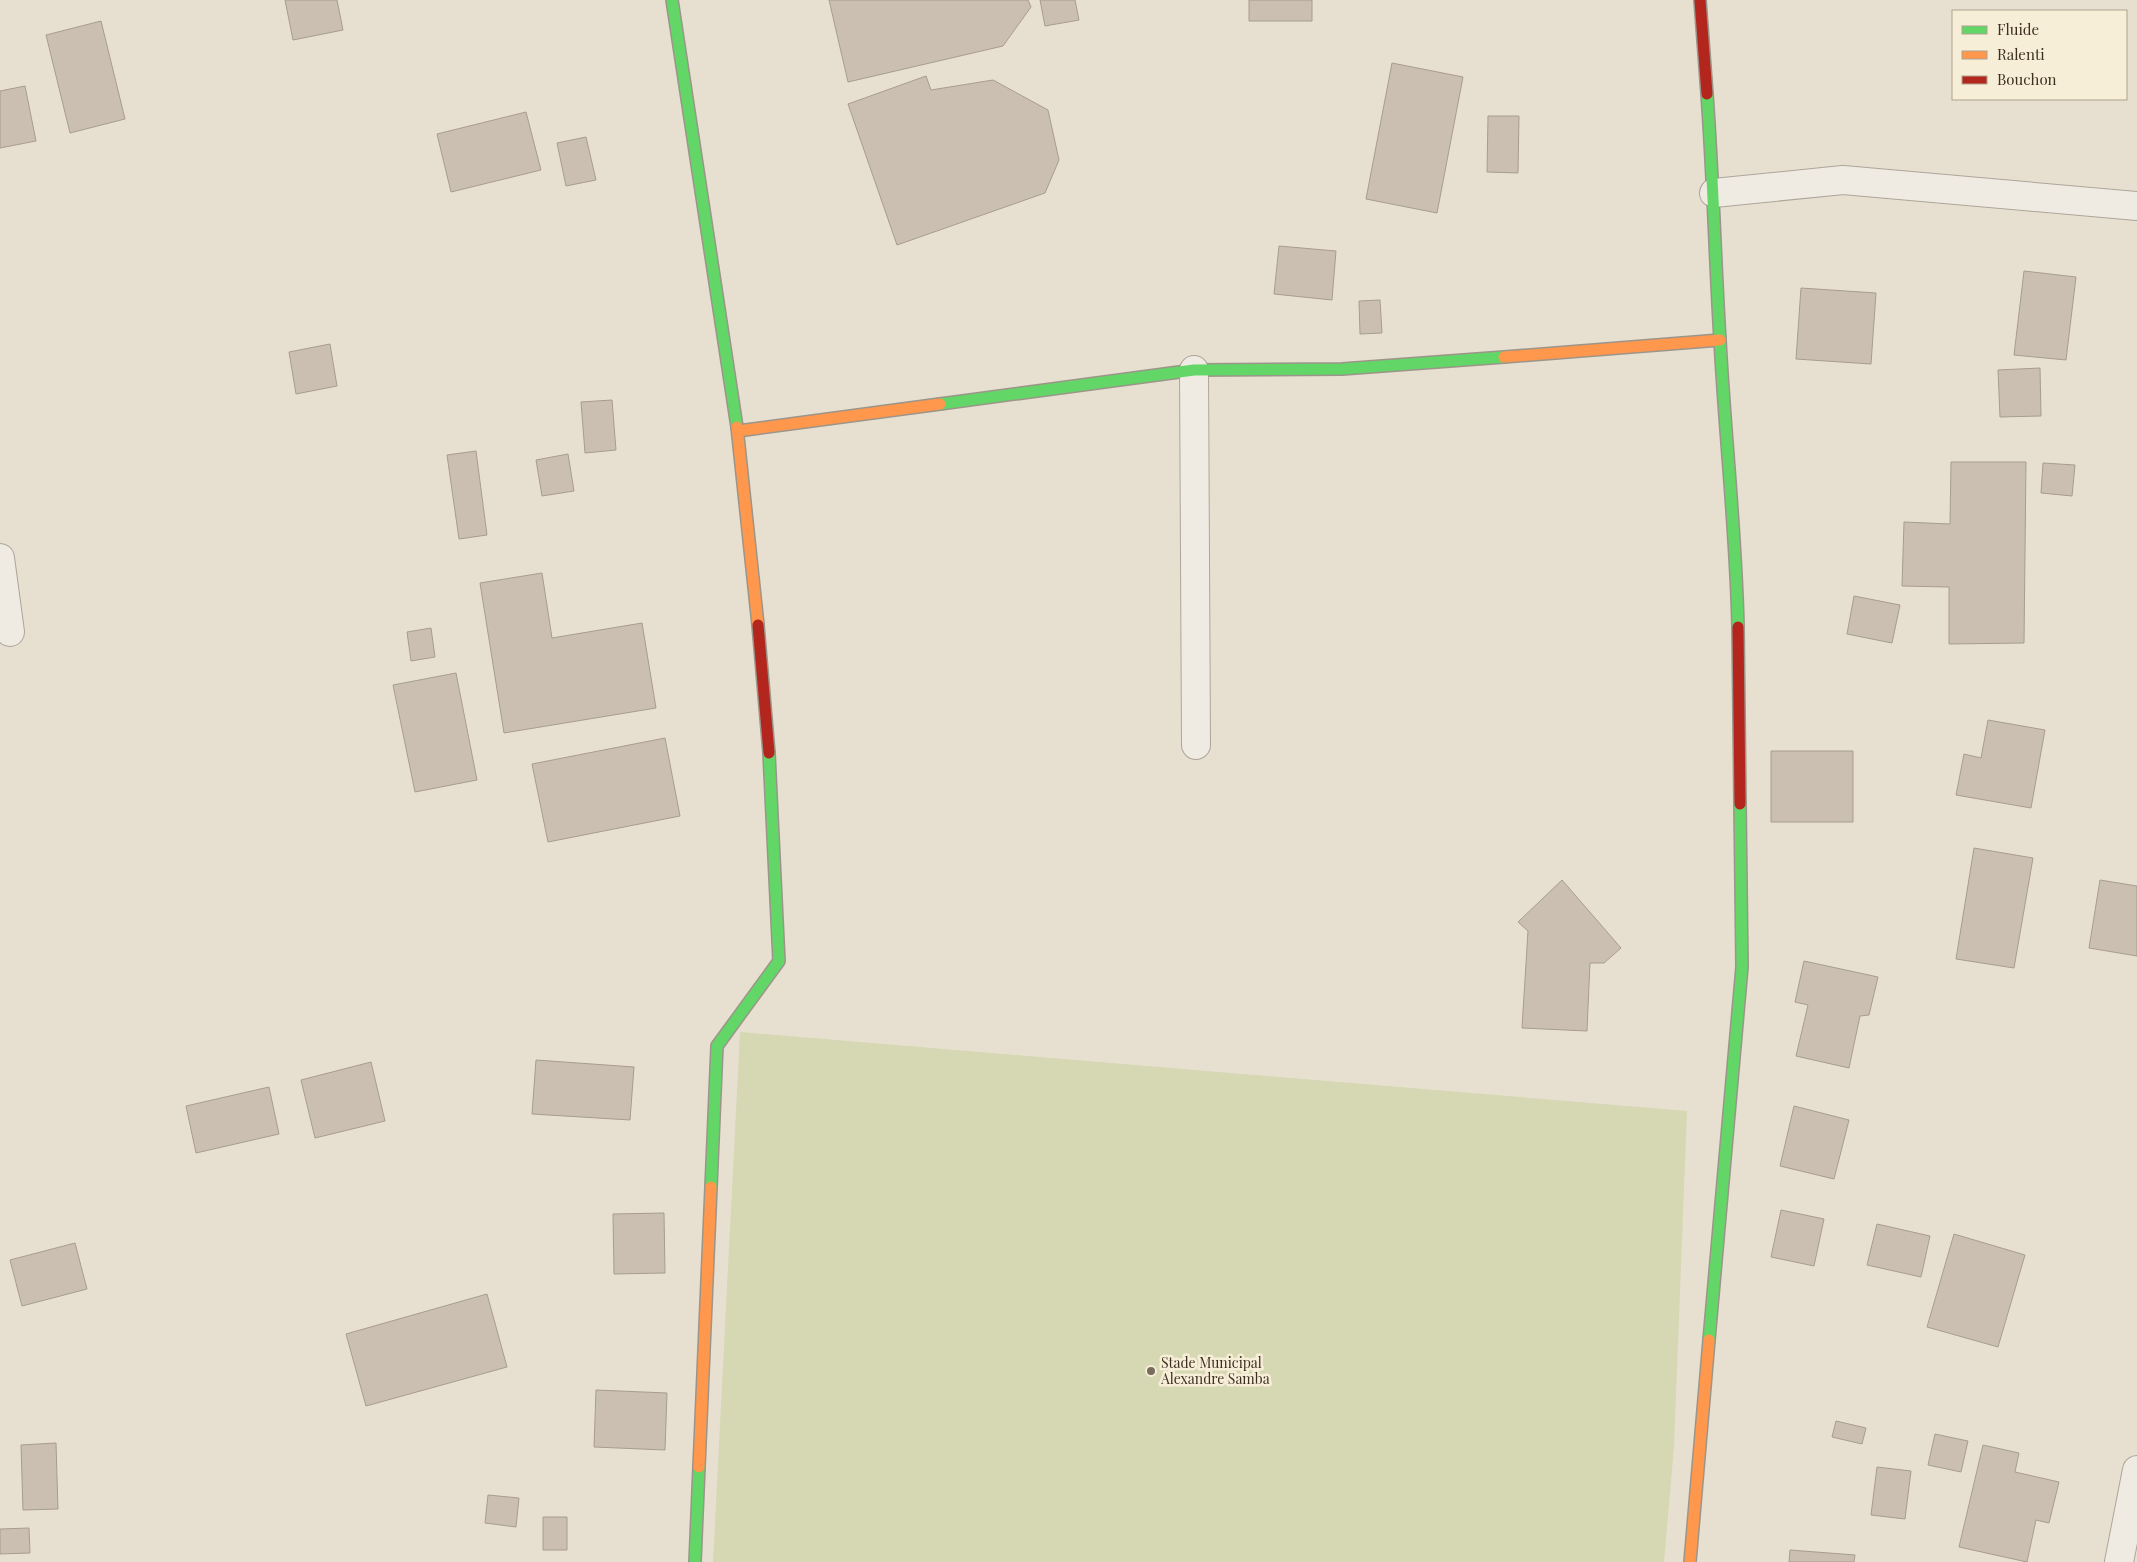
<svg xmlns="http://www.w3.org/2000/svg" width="2137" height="1562" font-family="'Playfair Display',serif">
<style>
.green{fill:#d6d7b3}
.building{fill:#cbbfb2;stroke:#a89c90}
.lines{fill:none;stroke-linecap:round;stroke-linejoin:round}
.street-casing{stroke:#ada599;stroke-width:30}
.fast-casing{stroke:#9c958a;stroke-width:14}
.slow-casing{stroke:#9c958a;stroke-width:14}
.jam-casing{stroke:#9c958a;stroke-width:14}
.street{stroke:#efebe3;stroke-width:28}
.fast{stroke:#63d668;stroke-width:11}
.slow{stroke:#ff974d;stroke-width:11}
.jam{stroke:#b3261e;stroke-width:11}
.poi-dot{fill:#786c5e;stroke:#f7eed8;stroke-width:2}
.labels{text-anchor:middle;stroke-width:5;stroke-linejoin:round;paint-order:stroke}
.poi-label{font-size:14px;fill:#3d2e20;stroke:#f7eed8;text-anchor:start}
</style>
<rect width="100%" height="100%" fill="#e7e0d1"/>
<path class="green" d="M740,1032L1687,1111L1674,1447L1664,1562H713Z"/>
<path class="building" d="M285,0H337L343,30L293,40Z
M829,0H1028L1031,7L1003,46L848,82Z
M1040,0H1075L1079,20L1045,26Z
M1249,0H1312V21H1249Z
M101,21L125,119L70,133L46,35Z
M1392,63L1463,77L1437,213L1366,199Z
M926,76L931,90L993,80L1048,110L1059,160L1045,193L897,245L848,104Z
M25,86L36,141L0,148V91Z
M526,112L541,170L451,192L437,134Z
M1488,116H1519L1518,173L1487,172Z
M586,137L596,180L566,186L557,143Z
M1279,246L1336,251L1332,300L1274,294Z
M2024,271L2076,277L2066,360L2014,355Z
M1801,288L1876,293L1871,364L1796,359Z
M1380,300L1382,333L1360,334L1359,301Z
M330,344L337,386L296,394L289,352Z
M2040,368L2041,416L2000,417L1998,370Z
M612,400L616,450L585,453L581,402Z
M476,451L487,535L459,539L447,455Z
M568,454L574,491L542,496L536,460Z
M1951,462H2026L2024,643L1949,644V587L1902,586L1904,522L1950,524Z
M2043,463L2075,465L2072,496L2041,493Z
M542,573L552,638L642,623L656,708L504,733L480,583Z
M1854,596L1900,605L1892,643L1847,634Z
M431,628L435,657L411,661L407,632Z
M456,673L477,780L415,792L393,685Z
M1988,720L2045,730L2031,808L1956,795L1964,754L1981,758Z
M665,738L680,816L548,842L532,764Z
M1771,751H1853V822H1771Z
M1974,848L2033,858L2014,968L1956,959Z
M1562,880L1621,948L1604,963H1590L1587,1031L1522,1028L1528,931L1518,922Z
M2100,880L2137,886V956L2089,948Z
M1804,961L1878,977L1869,1015L1860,1016L1849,1068L1796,1056L1808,1005L1795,1002Z
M536,1060L634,1067L630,1120L532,1114Z
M371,1062L385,1121L315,1138L301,1080Z
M269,1087L279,1134L196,1153L186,1106Z
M1794,1106L1849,1120L1834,1179L1780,1166Z
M1781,1210L1824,1219L1814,1266L1771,1257Z
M664,1213L665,1273L614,1274L613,1214Z
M1877,1224L1930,1236L1921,1277L1867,1265Z
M1954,1234L2025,1255L1998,1347L1927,1327Z
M75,1243L87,1289L22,1306L10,1260Z
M487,1294L507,1367L366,1406L346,1334Z
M596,1390L667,1393L665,1450L594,1447Z
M1836,1421L1866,1428L1862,1444L1832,1437Z
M1935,1434L1968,1441L1961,1472L1928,1465Z
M56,1443L58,1509L23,1510L21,1445Z
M1983,1445L2019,1453L2015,1472L2059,1482L2049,1523L2036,1520L2027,1562L1959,1547Z
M1877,1467L1911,1471L1905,1519L1871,1515Z
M488,1495L519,1498L516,1527L485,1523Z
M543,1517H567V1550H543Z
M29,1528L30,1553L0,1554V1529Z
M1790,1550L1855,1555L1854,1562H1789Z"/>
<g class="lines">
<g class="street-casing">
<path id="street" d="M1714,193L1843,180L2137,206
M1194,370L1196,745
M0,558L10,632
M2119,1562L2137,1470"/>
</g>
<g class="fast-casing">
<path id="fast" d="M672,0L737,427
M1707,94C1713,176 1715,258 1720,340C1725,436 1736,531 1738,627
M940,404L1194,370L1342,369L1504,357
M711,1187L717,1046L779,961L769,753
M1709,1340L1742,967L1740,804
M695,1562L699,1467"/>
</g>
<g class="slow-casing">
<path id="slow" d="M1504,357L1720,340
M737,427L758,625
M738,431L940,404
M699,1467L711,1187
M1690,1562L1709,1340"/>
</g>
<g class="jam-casing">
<path id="jam" d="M1700,0L1707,94
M758,625L769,753
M1738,627L1740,804"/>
</g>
<use href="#street" class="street"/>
<use href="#fast" class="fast"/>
<use href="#slow" class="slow"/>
<use href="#jam" class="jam"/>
</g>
<circle class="poi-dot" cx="1151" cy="1371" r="5"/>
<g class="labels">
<g class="poi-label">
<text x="1161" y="1368">Stade Municipal<tspan x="1161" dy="16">Alexandre Samba</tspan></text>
</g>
</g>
<rect x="1952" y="10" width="175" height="90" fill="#f7eed8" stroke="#ada18e"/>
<rect x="1962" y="26" width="25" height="8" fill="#63d668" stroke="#ada18e"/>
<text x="1997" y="35" font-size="15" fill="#3d2e20">Fluide</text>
<rect x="1962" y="51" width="25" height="8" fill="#ff974d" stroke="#ada18e"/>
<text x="1997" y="60" font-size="15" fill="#3d2e20">Ralenti</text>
<rect x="1962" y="76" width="25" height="8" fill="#b3261e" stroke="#ada18e"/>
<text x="1997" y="85" font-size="15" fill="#3d2e20">Bouchon</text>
</svg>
